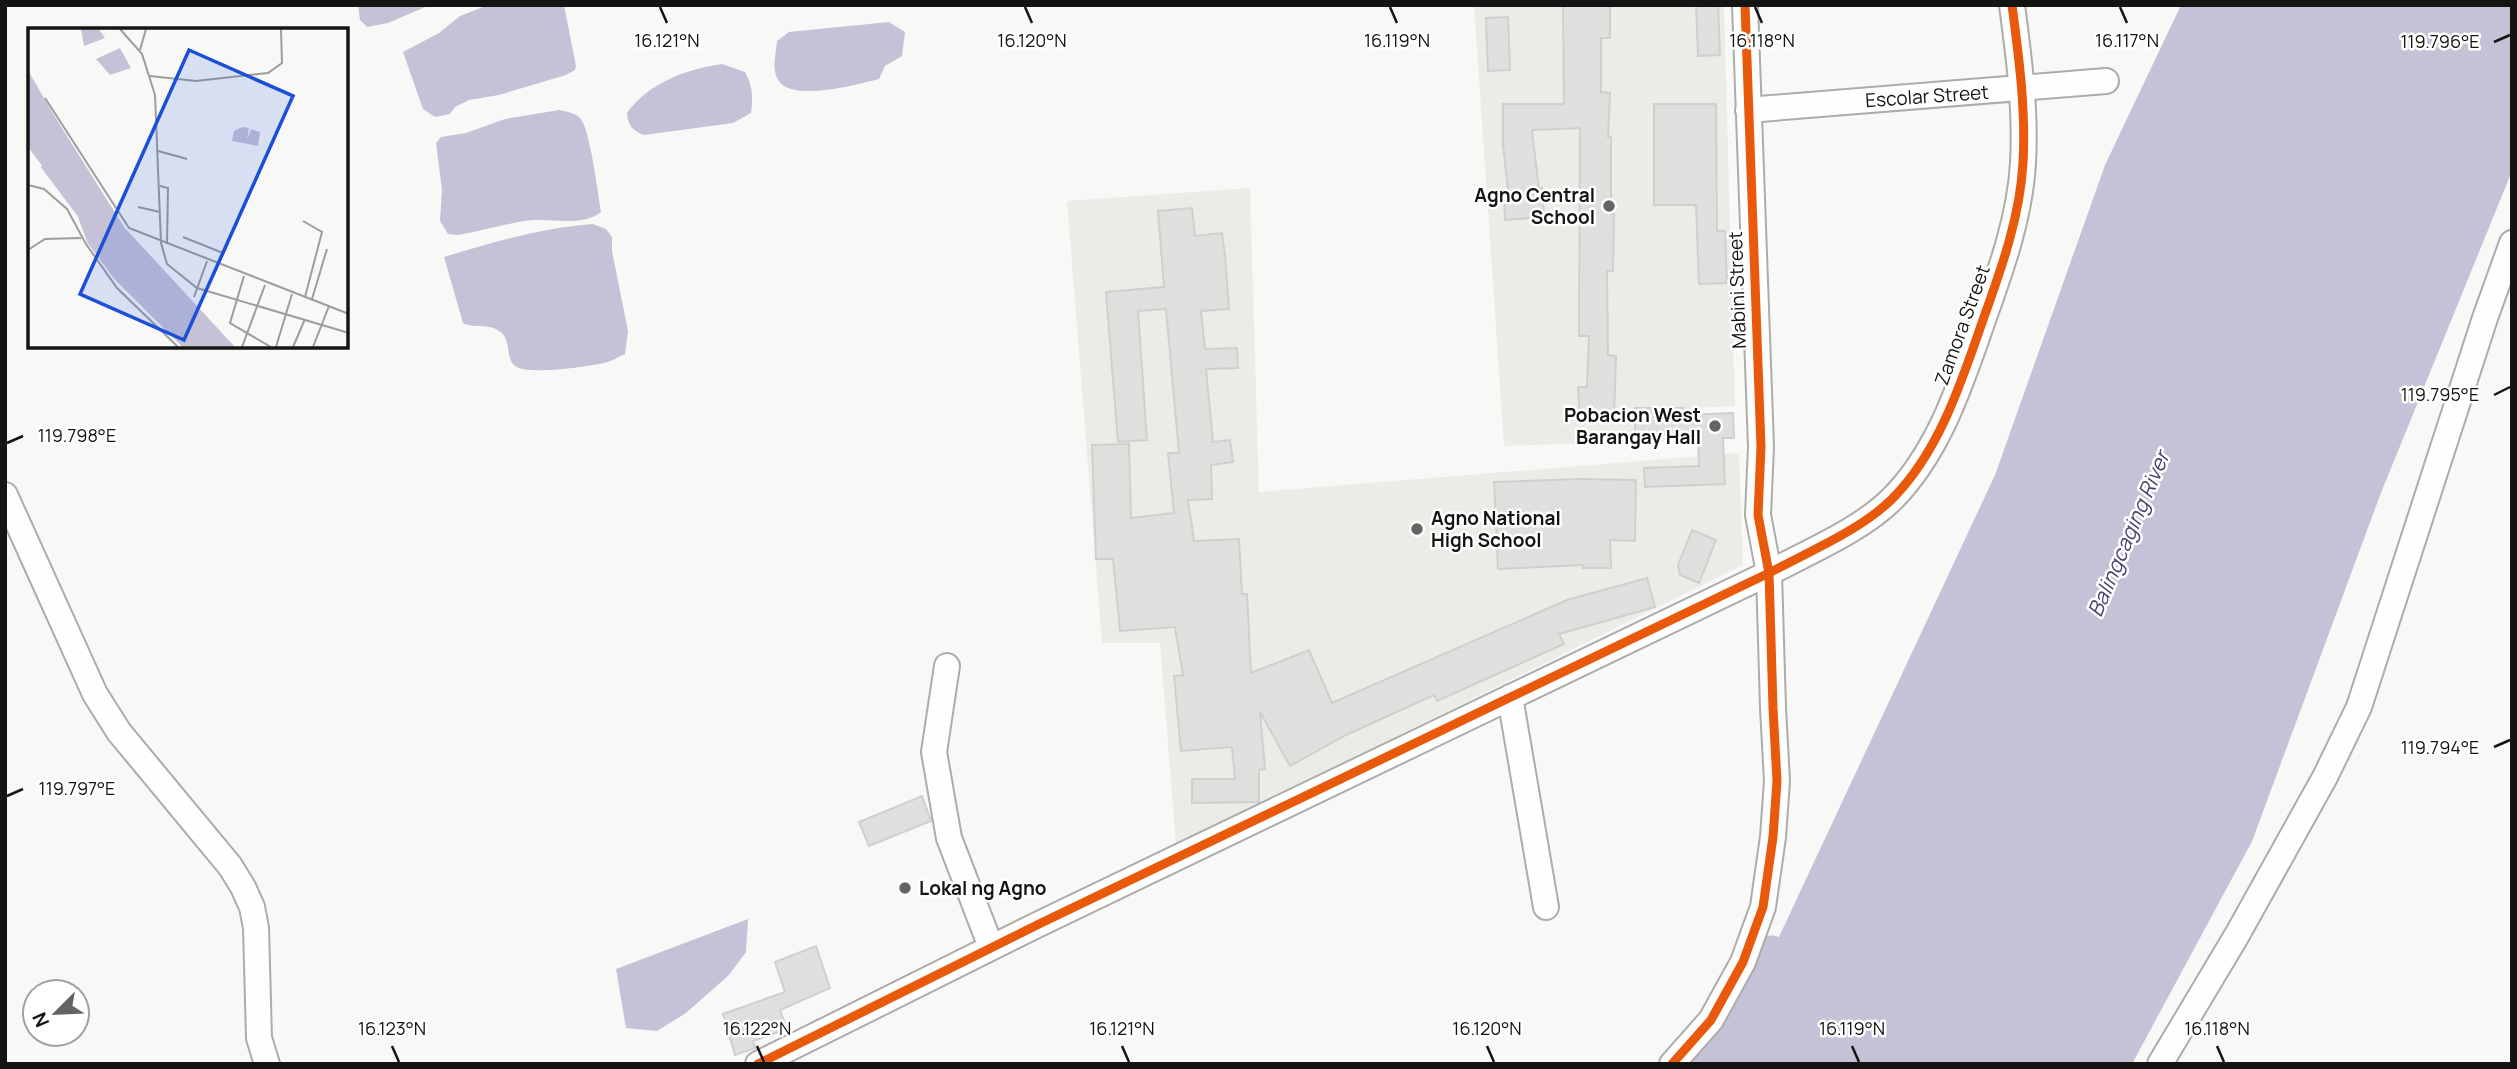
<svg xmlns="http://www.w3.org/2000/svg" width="2517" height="1069" font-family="Manrope,sans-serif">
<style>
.built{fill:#e9ede6}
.water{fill:#c5c2d8}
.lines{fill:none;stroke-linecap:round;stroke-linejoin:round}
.river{stroke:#c5c2d8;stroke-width:37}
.building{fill:#dfe0de;stroke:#cfd0ce;stroke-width:2}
.minor-casing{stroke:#acacab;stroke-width:28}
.minor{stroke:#fefefe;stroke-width:24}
.cycleway-casing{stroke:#fff;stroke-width:13}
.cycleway{stroke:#e8590c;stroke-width:9}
.ticks{fill:none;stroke:#141413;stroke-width:2.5}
.poi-dot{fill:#646463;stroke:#fff;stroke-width:2.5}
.labels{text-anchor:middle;stroke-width:5;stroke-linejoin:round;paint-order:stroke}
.street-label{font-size:19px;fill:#141413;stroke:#fff}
.poi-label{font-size:19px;font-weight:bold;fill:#141413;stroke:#fff;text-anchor:end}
.water-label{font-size:21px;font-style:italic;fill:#4a3f6d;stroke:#fff}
.inset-river{fill:none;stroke:#c5c2d8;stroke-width:3.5}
.inset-road{fill:none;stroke:#9d9d9c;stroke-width:2}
.view{fill:#1d4ed8;fill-opacity:0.15;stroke:#1d4ed8;stroke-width:3.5}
.inset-edge{fill:none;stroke:#141413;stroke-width:3.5}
.ticks-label{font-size:18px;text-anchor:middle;fill:#141413;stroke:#fff;stroke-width:5;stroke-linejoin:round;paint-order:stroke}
</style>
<rect width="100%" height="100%" fill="#f8f9f7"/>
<path class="built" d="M1474,5H1724L1735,406L1692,408L1691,440L1504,446Z
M1250,188L1259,492L1739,453L1743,565L1176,845L1160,643H1102L1067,201Z"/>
<path class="water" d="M358,5H430L388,23L367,27L360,20Z
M488,5H564L576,66L575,70L566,75L499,95L469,100L455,107L450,114L435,117L423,109L403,52L439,33L460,16Z
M2181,5H2512V122L2363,488L2235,834L2111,1064H1710L1771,954L1995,475L2105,165Z
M889,22L905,32L902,56L885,66L879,79C858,84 788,104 777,78C772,68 776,52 777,41L789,32Z
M722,64L745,72C753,86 753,99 751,113L733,123L644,135C633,131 628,126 627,113C648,83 687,69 722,64Z
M559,110C565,111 575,113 580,118C590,128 598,194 601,212C582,228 548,217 524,221C502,225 480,231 458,235L448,234L440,221L442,190L436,143L441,137L466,133L505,119Z
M593,224L606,229L612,237V251L628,331L625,354C617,358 608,363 599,364C583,367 525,376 514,365C505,356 512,339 499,331C488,323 475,329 463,323L444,257C493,242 542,228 593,224Z
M748,919L746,952L729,975L686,1013L657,1031L626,1028L616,969Z"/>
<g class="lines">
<path class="river" d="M1710,1064L1771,954
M2111,1064L2235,834L2363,488L2512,122"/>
</g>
<path class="building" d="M1696,5H1718L1720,55L1698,56Z
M1563,6H1610V38H1601V92L1610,93L1608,137H1611V214H1614L1613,271H1607L1608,355L1616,356L1614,419L1580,421L1578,387H1587L1589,336H1579L1580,128L1532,130L1539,189L1542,188L1544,217L1505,220L1504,191H1508L1503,145V104H1564Z
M1508,17L1510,70L1488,71L1486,18Z
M1654,104H1716L1717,231H1725L1727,283L1699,284L1696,205H1654Z
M1192,208L1195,236L1222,233L1225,255L1229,309L1201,311L1205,349L1237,348L1238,368L1206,369L1213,442L1230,440L1233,462L1211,465L1212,499L1188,500L1194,541L1239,539L1242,594H1247L1251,673L1309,650L1332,703L1567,600L1647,578L1655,607L1559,634L1564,644L1437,701L1434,695L1346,735L1290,766L1260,712L1265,769L1259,770V802L1192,803V779H1235L1232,747L1181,751L1174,676L1183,675L1175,627L1120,631L1113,559H1096L1092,445L1129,444L1131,518L1174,513L1168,453H1179L1166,309L1138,311L1147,440L1118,442L1106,292L1164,287L1158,211Z
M1635,408H1684V415L1733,413L1734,438H1723L1725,484L1645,487L1644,468L1699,466L1698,434H1635Z
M1580,479L1636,480L1635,541L1610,540L1611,568H1583V565L1498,569L1494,482Z
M1692,530L1716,540L1699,583L1680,575L1678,565Z
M922,796L931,821L869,846L859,822Z
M816,946L830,988L780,1010L787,1029L753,1041L755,1048L735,1055L723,1014L785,992L775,962Z"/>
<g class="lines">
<g class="minor-casing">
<path id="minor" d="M1748,110L2106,81
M5,495L95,694L119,732L230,866L243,887L252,907L256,928L259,1038L267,1064
M947,666L934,752L949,838L991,947
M1510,697L1546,907
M758,1064L1039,924L1769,573C1808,552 1861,530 1892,499C1940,451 1962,380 1984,317C2002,267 2020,216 2023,163C2026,110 2019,58 2012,5
M1672,1064L1711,1020L1743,962L1763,907L1773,837L1777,781L1773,708L1769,573L1758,515L1761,447L1745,5
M2160,1064L2237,935L2325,777L2359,707L2485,318L2512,243"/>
</g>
<use href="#minor" class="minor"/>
<g class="cycleway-casing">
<path id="cycleway" d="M758,1064L1039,924L1769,573C1808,552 1861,530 1892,499C1940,451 1962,380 1984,317C2002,267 2020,216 2023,163C2026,110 2019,58 2012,5
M1672,1064L1711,1020L1743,962L1763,907L1773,837L1777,781L1773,708L1769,573L1758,515L1761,447L1745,5"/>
</g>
<use href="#cycleway" class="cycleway"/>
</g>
<path class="ticks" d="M660,7L667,23M1025,7L1032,23M1390,7L1397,23M1755,7L1762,23M2120,7L2127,23M2494,42L2510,35M2494,395L2510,387M7,443L23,436M2494,747L2510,740M7,796L23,789M392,1046L399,1062M757,1046L764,1062M1122,1046L1129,1062M1487,1046L1494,1062M1852,1046L1859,1062M2217,1046L2224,1062"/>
<g class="poi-dot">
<circle cx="1609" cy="206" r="7"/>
<circle cx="1715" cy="426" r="7"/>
<circle cx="1417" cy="529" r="7"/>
<circle cx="905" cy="888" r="7"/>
</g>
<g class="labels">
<g class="street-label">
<text transform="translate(1927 96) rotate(-4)" y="7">Escolar Street</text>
<text transform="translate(1737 290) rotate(-92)" y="7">Mabini Street</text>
<text transform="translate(1962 325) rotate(-70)" y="7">Zamora Street</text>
</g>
<g class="poi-label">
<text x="1595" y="202">Agno Central<tspan x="1595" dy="22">School</tspan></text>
<text x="1701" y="422">Pobacion West<tspan x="1701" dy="22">Barangay Hall</tspan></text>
<text x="1431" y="525" text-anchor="start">Agno National<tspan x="1431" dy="22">High School</tspan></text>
<text x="919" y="895" text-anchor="start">Lokal ng Agno</text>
</g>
<g class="water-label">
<text transform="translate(2129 534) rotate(-67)" y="7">Balingcaging River</text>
</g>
</g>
<g transform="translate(28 28)">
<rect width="320" height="320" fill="#f8f9f7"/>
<path d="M53,1H71L77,10L56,18ZM92,20L103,40L82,47L68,31ZM0,46L96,199L207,319H157L87,249L61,215L51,187L0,119ZM214,99L221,100L219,112L223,101L232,104L230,118L204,113L206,103Z" fill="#c5c2d8"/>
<path class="inset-river" d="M0,46L33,103M41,116L79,177M14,138L51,187L61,214L87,249L157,319"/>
<path class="inset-road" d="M92,1L114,26L127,67L133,215L139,236L169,260L321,305M112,22L118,1M122,48L168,53L240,45L254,35L253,1M17,70L101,200L321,286M130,123L159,131M0,157L16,161L39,181L58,216L89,260L150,319M132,158L140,160L139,216M110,179L132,184M275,193L294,204L277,269M155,209L195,225M0,222L17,211L53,210M190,237L200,215M216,248L202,295L243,319M166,269L179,233M284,271L299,221M214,319L237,257M248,319L264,266M265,319L277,291M285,319L301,278"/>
<path class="view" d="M161,22L265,68L156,312L52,266Z"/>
<rect width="320" height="320" class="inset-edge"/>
</g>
<g class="ticks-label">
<text x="667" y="47">16.121°N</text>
<text x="1032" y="47">16.120°N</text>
<text x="1397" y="47">16.119°N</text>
<text x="1762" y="47">16.118°N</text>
<text x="2127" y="47">16.117°N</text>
<text x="2440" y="48">119.796°E</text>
<text x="2440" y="401">119.795°E</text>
<text x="77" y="442">119.798°E</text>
<text x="2440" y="754">119.794°E</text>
<text x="77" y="795">119.797°E</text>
<text x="392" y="1035">16.123°N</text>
<text x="757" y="1035">16.122°N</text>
<text x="1122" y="1035">16.121°N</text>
<text x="1487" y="1035">16.120°N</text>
<text x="1852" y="1035">16.119°N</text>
<text x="2217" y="1035">16.118°N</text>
</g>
<rect width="2517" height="1069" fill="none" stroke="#141413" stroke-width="14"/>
<g transform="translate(56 1013) rotate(246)"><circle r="33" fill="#ffffff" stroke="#a1a1a1" stroke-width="2"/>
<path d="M0-5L12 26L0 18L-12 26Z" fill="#646463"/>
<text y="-10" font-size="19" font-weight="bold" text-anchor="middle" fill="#141413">N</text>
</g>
</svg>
